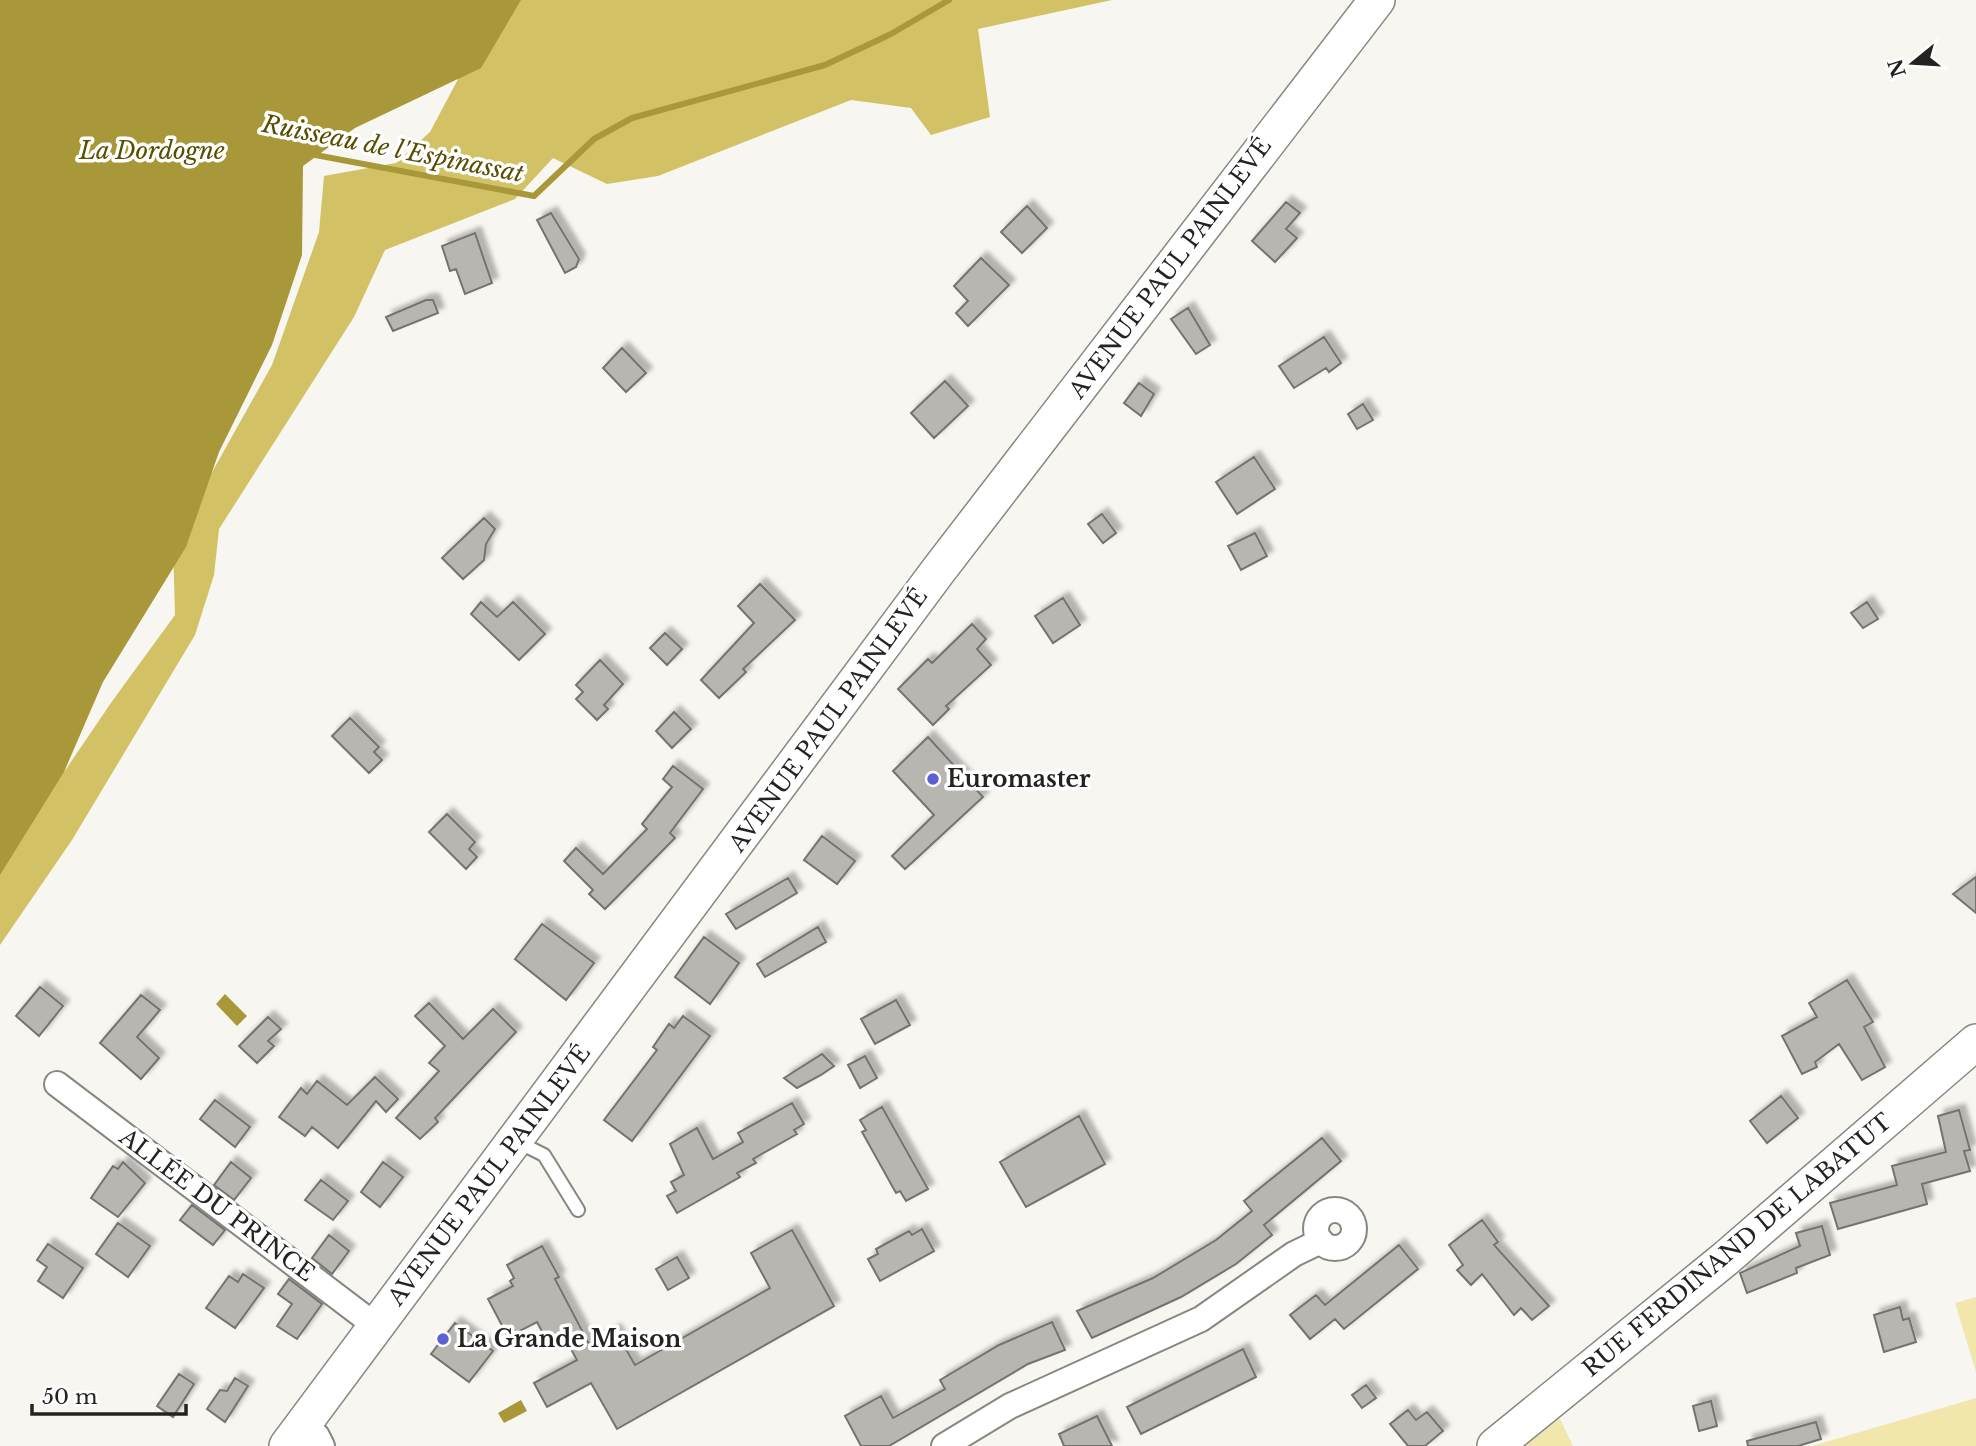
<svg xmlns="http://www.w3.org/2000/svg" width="1976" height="1446" font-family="'Libre Baskerville',serif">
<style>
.green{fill:#f1e7ad}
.forest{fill:#d2c265}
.water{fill:#a9983a}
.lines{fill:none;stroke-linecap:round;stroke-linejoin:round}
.stream{stroke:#a9983a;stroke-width:6}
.building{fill:#b7b6b1;stroke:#74736e;stroke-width:2;filter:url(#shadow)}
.lane-casing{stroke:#878681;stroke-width:16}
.street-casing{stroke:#878681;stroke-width:28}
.secondary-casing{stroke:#878681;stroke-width:38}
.lane{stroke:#fff;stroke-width:12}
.street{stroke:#fff;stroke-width:24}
.secondary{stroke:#fff;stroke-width:35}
.poi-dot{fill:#605ed6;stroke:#fff;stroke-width:2.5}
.labels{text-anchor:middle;stroke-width:7;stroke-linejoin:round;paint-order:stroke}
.street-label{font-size:23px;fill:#242321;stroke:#fff}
.poi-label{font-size:23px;font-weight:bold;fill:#242321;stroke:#fff;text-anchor:start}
.water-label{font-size:24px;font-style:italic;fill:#594e01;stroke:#fff}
</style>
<defs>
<filter id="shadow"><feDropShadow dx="6" dy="-6" stdDeviation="2" flood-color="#0004"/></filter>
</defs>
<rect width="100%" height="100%" fill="#f7f6f0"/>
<path class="green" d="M1976,1297V1372L1955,1303Z
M1976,1398V1446H1812Z
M1560,1419L1573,1446H1519L1548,1421Z"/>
<path class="forest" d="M500,0H1112L978,29L990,117L931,135L911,108L851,100L658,176L607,184L553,158L515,199L385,250L354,317L219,529L214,575L195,635L72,840L0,945V866L113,700L175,615L173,542L272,365L319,232L324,176L396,163L430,132Z"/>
<path class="water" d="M0,0H521L481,68L355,128L303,166L302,255L272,345L219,452L186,547L103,682L64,772L0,875Z
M225,994L247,1016L237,1026L216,1004Z
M521,1400L527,1411L504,1423L498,1413Z"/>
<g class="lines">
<path class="stream" d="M310,154L534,196L594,139L632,118L825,65L891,34L949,0"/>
</g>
<path class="building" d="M1286,202L1300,213L1286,229L1297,238L1275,262L1252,241Z
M1027,206L1047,228L1022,253L1001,232Z
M551,213L579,259L576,267L565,273L537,220Z
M475,233L492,283L465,294L456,269L450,271L442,246Z
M981,258L1009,285L968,326L956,313L968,301L954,286Z
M426,300H433L438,313L393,331L386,317Z
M1188,308L1210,345L1196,354L1171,319Z
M1324,337L1341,363L1329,372L1326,368L1294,388L1279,366Z
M622,348L646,373L626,392L603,368Z
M945,381L968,406L934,438L911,413Z
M1139,383L1154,394L1141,416L1124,403Z
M1363,404L1373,420L1357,429L1348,414Z
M1254,457L1275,489L1237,514L1216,482Z
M1102,514L1116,533L1103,543L1088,524Z
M484,518L495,529L486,544L484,560L463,579L442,558Z
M1255,533L1267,556L1241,570L1228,546Z
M760,584L795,620L743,669L746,672L719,698L701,680L754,623L738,606Z
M1063,598L1080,625L1053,643L1035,616Z
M481,602L497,617L513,602L545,634L519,660L471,614Z
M1867,602L1878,619L1863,628L1851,613Z
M972,624L986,639L977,649L991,665L946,706L949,709L933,725L898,689L928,659L932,663Z
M665,633L682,649L667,665L650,648Z
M600,660L623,684L604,705L608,709L597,720L576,699L583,692L576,685Z
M674,712L691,729L672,748L656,731Z
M350,718L379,747L374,752L382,760L369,773L332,736Z
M928,737L983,797L905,869L892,856L934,815L893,771Z
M673,766L703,789L670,833L675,838L605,909L589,894L593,890L564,861L576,848L603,874L647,829L642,824L672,787L663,779Z
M447,814L475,842L469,849L477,857L466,869L429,832Z
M822,836L855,861L837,884L804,860Z
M1976,877V913L1953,894Z
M788,878L797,893L736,929L726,914Z
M542,924L594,963L566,1000L515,959Z
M818,927L826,942L765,977L757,964Z
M704,937L739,963L710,1004L675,977Z
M1847,980L1873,1022L1864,1027L1885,1067L1862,1080L1839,1044L1815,1062L1817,1067L1802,1074L1782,1036L1817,1017L1809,1003Z
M40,987L63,1006L39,1036L16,1016Z
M141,995L160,1010L137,1037L159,1058L141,1079L100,1043Z
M896,1000L910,1025L875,1044L861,1019Z
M429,1003L463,1039L493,1009L516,1032L435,1118L438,1122L420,1139L396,1118L439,1071L429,1063L445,1046L415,1016Z
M683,1016L710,1036L632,1141L604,1120L657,1050L653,1047L669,1024L674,1028Z
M268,1017L281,1029L268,1041L274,1046L257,1063L239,1046Z
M822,1054L834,1066L821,1075L797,1088L784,1078Z
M865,1056L877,1078L860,1088L848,1065Z
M375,1077L398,1099L386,1112L376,1101L338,1148L312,1127L305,1136L279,1117L301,1088L307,1094L317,1081L347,1105Z
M1781,1096L1798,1118L1767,1143L1750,1121Z
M215,1100L250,1127L235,1147L200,1119Z
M792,1103L804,1124L794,1130L797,1134L753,1159L756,1163L737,1173L740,1177L677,1213L667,1196L676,1191L671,1182L684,1175L670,1144L697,1128L713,1159L743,1142L738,1133Z
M882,1107L928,1189L906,1201L900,1191L896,1193L862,1132L866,1130L860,1120Z
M1959,1110L1970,1150L1964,1151L1970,1171L1922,1184L1927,1204L1838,1229L1830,1203L1897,1185L1892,1166L1946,1152L1938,1116Z
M1079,1116L1105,1164L1026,1207L1000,1162Z
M1322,1138L1341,1161L1264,1225L1272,1235L1236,1264L1181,1297L1092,1338L1077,1311L1153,1278L1216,1240L1252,1211L1244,1201Z
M123,1162L145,1183L118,1217L91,1198L113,1166L118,1169Z
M231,1162L251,1178L234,1200L214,1185Z
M383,1162L403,1177L380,1207L361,1192Z
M321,1180L348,1201L333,1220L305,1200Z
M192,1205L225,1230L213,1245L180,1220Z
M1482,1220L1498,1242L1494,1245L1549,1306L1532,1320L1521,1308L1514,1315L1482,1274L1471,1285L1457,1270L1463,1265L1449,1245Z
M118,1223L150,1246L128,1277L96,1254Z
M1822,1226L1830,1255L1796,1268L1797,1273L1747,1293L1740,1273L1800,1246L1796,1233Z
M922,1229L934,1251L880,1281L868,1259L878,1254L876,1249L909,1231L912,1235Z
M792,1230L834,1306L617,1429L591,1383L547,1407L534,1383L577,1360L561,1331L546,1339L537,1322L508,1337L488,1299L513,1286L510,1281L514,1278L507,1265L542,1246L559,1277L555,1279L589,1344L615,1330L635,1365L770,1288L751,1253Z
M329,1235L349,1251L332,1274L312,1258Z
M48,1244L83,1268L63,1298L38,1281L47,1267L37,1260Z
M1399,1245L1418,1269L1344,1329L1335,1319L1310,1339L1290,1315L1316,1295L1325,1305Z
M677,1257L689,1278L668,1290L656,1269Z
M243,1274L264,1288L235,1328L206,1308L229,1276L238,1282Z
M289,1279L322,1304L297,1339L277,1326L292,1304L278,1294Z
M1900,1307L1903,1320L1909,1318L1916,1342L1884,1352L1874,1315Z
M1052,1322L1065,1350L1028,1364L889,1446H861L845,1416L881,1396L893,1418L945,1389L940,1380L999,1345Z
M455,1323L493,1351L469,1382L431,1354Z
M1243,1349L1256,1377L1141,1434L1127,1407Z
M179,1374L194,1384L173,1417L157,1406Z
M235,1378L248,1386L225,1422L207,1409L220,1390L227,1391Z
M1366,1385L1376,1398L1362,1408L1352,1395Z
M1711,1401L1717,1426L1699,1431L1693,1406Z
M1408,1410L1416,1420L1427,1412L1443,1431L1425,1446H1408L1390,1424Z
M1097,1416L1112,1446H1064L1059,1434Z
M1816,1422L1821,1439L1798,1446H1748L1747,1441Z"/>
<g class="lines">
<g class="lane-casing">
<path id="lane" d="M518,1142L544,1155L578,1210"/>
</g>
<g class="street-casing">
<path id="street" d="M57,1084L376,1326
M1316 1229a19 19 0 1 1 38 0a19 19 0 1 1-38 0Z
M303,1424L317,1436L322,1446
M944,1446L1010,1406L1201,1319L1294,1254L1321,1241"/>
</g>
<g class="secondary-casing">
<path id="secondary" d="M287,1446L938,571L1377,0
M1495,1446L1725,1259L1976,1042"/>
</g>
<use href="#lane" class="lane"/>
<use href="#street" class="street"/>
<use href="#secondary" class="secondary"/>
</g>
<g class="poi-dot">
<circle cx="933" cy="779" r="7"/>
<circle cx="443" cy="1339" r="7"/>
</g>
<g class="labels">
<g class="street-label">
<text transform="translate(1170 268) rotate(-53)" y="8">AVENUE PAUL PAINLEVÉ</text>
<text transform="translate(828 720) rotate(-54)" y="8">AVENUE PAUL PAINLEVÉ</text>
<text transform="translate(489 1175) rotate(-53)" y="8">AVENUE PAUL PAINLEVÉ</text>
<text transform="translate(217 1205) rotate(37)" y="8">ALLÉE DU PRINCE</text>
<text transform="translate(1737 1245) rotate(-40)" y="8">RUE FERDINAND DE LABATUT</text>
</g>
<g class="poi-label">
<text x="947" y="787">Euromaster</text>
<text x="457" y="1347">La Grande Maison</text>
</g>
<g class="water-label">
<text transform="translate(393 149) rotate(11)" y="8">Ruisseau de l'Espinassat</text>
<text x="152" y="159">La Dordogne</text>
</g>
</g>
<g transform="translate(1913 63) rotate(252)" stroke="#ffffff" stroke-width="5" paint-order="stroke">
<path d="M0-5L12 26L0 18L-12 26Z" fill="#242321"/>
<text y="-10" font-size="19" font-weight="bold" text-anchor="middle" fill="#242321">N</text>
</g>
<path d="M32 1404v10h154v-10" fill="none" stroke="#242321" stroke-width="3.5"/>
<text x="42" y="1404" font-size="21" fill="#242321" stroke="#ffffff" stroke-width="5" paint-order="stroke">50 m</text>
</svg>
